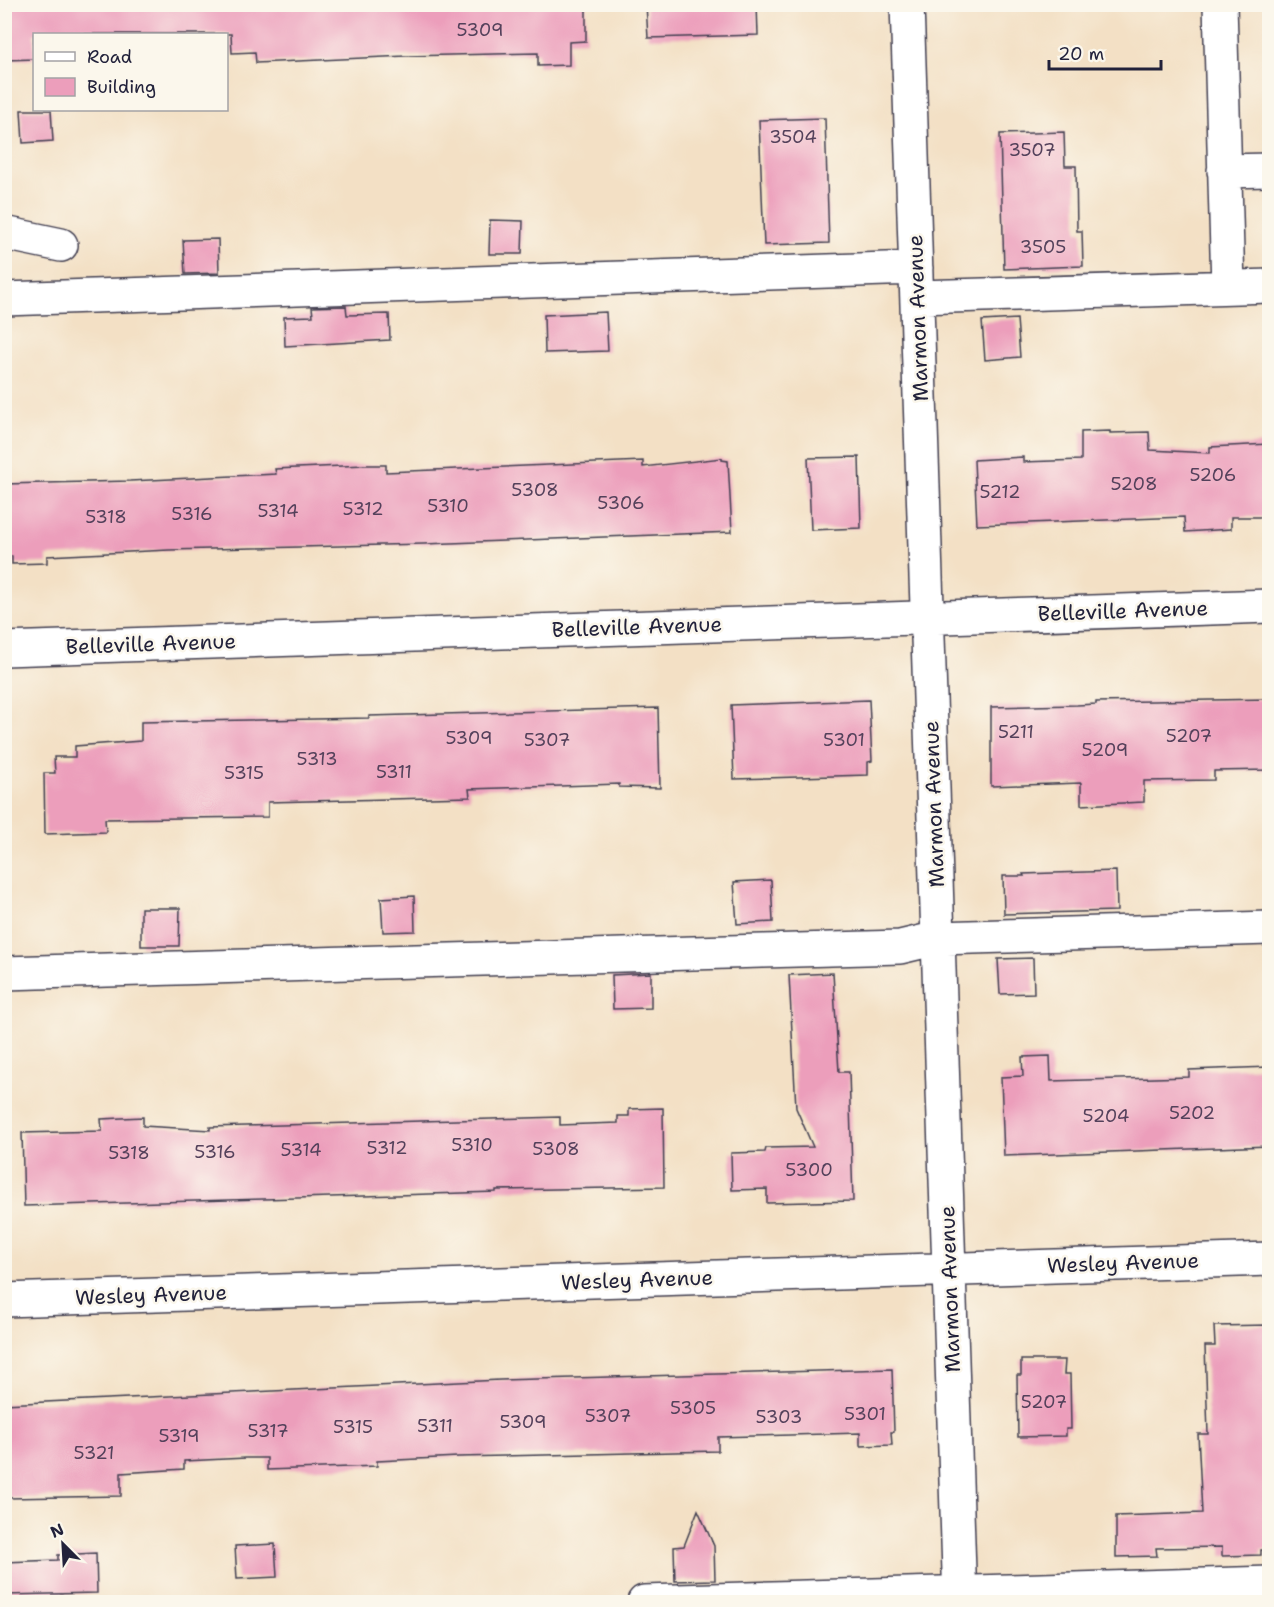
<svg xmlns="http://www.w3.org/2000/svg" width="1274" height="1607" font-family="'Shantell Sans',sans-serif">
<style>
.building{fill:#ec9ebb}
.lines{fill:none;stroke-linecap:round;stroke-linejoin:round}
.minor-casing{stroke:#413e50;stroke-width:36}
.minor{stroke:#fff;stroke-width:33}
.labels{text-anchor:middle;stroke-width:5;stroke-linejoin:round;paint-order:stroke}
.number-label{font-size:18px;fill:#54415b}
.street-label{font-size:21px;fill:#22223b;stroke:#fbf7ec}
</style>
<rect width="100%" height="100%" fill="#fbf7ec"/>
<filter id="ink" filterUnits="userSpaceOnUse"><feTurbulence type="fractalNoise" baseFrequency=".0167" numOctaves="2"/><feDisplacementMap in="SourceGraphic" scale="12" xChannelSelector="R" yChannelSelector="G"/><feConvolveMatrix kernelMatrix="1 2 1 2 8 2 1 2 1" color-interpolation-filters="sRGB"/></filter>
<filter id="wash" filterUnits="userSpaceOnUse"><feTurbulence type="fractalNoise" baseFrequency=".008" numOctaves="4" result="noise"/><feDisplacementMap in="SourceGraphic" scale="24" xChannelSelector="R" yChannelSelector="G"/><feGaussianBlur stdDeviation="1.35" result="paint"/><feColorMatrix in="noise" values="0 0 0 0 0 0 0 0 0 0 0 0 0 0 0 0 0 1.4 0 .05"/><feComposite in="paint" operator="in"/></filter>
<g filter="url(#wash)">
<rect width="100%" height="100%" fill="#f3e0c5"/>
<g id="blocks">
<path class="building" d="M4,4H586V41L569,42V65L538,66V53L406,56L256,63L255,52L232,53L231,34H34V59L6,60Z
M646,4H757L758,35L648,38Z
M21,110H51L53,141L23,143Z
M825,118L829,243L764,245L759,120Z
M1064,132L1065,166H1076L1077,231H1082L1083,266L1004,269L1000,134Z
M490,220L523,221L522,254H489Z
M218,239L219,273L185,274L183,240Z
M346,306L347,315L389,314L390,340L285,346L284,317L313,316L312,307Z
M606,312L608,351L545,353L544,315Z
M1017,319L1020,357L985,360L982,321Z
M1110,431V433L1149,432L1150,450L1210,453V447L1269,444V517H1231V529L1185,532L1184,517L977,525L974,460L1023,457V462L1081,460V432Z
M859,457L861,528L811,530L808,458Z
M722,458V460L728,461L732,532L424,544L169,550L47,556V563L12,564V556L4,557V484L130,481L276,474L275,469L365,465H386V472L643,461V467Z
M1269,699V770L1214,771V780L1144,781V802L1081,805V783L991,786V707L1077,705L1096,704V702Z
M869,700L872,761L868,762V775L734,779L731,705Z
M658,708L660,788L619,787V784L469,789L470,797L268,802V817L105,819L106,832L45,834L44,773H55L54,757H75V746L141,741V722L369,718V716Z
M1116,871L1117,911L1004,914L1003,876H1024L1023,874Z
M771,880L773,922L737,924L734,882Z
M414,896L415,931L383,932L381,898Z
M141,908H180L179,946H141Z
M1033,958L1034,993L1000,994L998,959Z
M651,973V1008L613,1009L612,975Z
M833,973L839,1072H849L853,1201L767,1203V1189L732,1190L731,1153L765,1152L766,1148L813,1147L796,1108L789,975Z
M1050,1056L1051,1081L1189,1077V1070L1269,1067V1146L1004,1156L1001,1077L1023,1076L1022,1057Z
M663,1108L664,1187L496,1190V1192L24,1206L22,1133L102,1131L101,1119L143,1117V1126L210,1130V1127L560,1117V1125L618,1123V1116H629V1109Z
M1269,1325V1550H1261V1555L1222,1556V1547L1156,1548L1157,1556L1116,1557V1516L1202,1513L1198,1434H1208L1205,1346H1215L1214,1326Z
M1021,1360H1065L1064,1374H1070L1071,1429H1066V1436L1018,1437L1017,1375H1021Z
M892,1369L894,1432H891L892,1445L860,1446V1433L718,1437V1451L458,1457L377,1461V1466L267,1470V1458H246L184,1461V1469L121,1473V1496L8,1498V1489H4V1404L500,1380Z
M698,1510L714,1546L715,1580L675,1581L674,1547L684,1546Z
M275,1544L277,1577L237,1579L235,1546Z
M96,1553L97,1593L4,1595V1562L58,1560V1555Z"/>
</g>
</g>
<g filter="url(#ink)">
<use href="#blocks" fill-opacity="0" stroke="#413e50" stroke-width="1.5"/>
<g class="lines">
<g class="minor-casing">
<path id="minor" d="M907,4L960,1602
M1220,4L1228,287
M1224,171L1270,170
M4,233L61,245
M917,297L1270,286
M4,299L916,268
M4,649L1270,606
M4,973L900,947L938,938L1270,928
M4,1300L1270,1259
M644,1602L1270,1583"/>
</g>
<use href="#minor" class="minor"/>
</g>
</g>
<g class="labels">
<g class="number-label">
<text x="480" y="36">5309</text>
<text x="793" y="143">3504</text>
<text x="1032" y="156">3507</text>
<text x="1043" y="253">3505</text>
<text x="1213" y="481">5206</text>
<text x="1134" y="490">5208</text>
<text x="535" y="496">5308</text>
<text x="1000" y="498">5212</text>
<text x="621" y="509">5306</text>
<text x="448" y="512">5310</text>
<text x="363" y="515">5312</text>
<text x="278" y="517">5314</text>
<text x="192" y="520">5316</text>
<text x="106" y="523">5318</text>
<text x="1016" y="738">5211</text>
<text x="1189" y="742">5207</text>
<text x="469" y="744">5309</text>
<text x="547" y="746">5307</text>
<text x="844" y="746">5301</text>
<text x="1105" y="756">5209</text>
<text x="317" y="765">5313</text>
<text x="394" y="778">5311</text>
<text x="244" y="779">5315</text>
<text x="1192" y="1119">5202</text>
<text x="1106" y="1122">5204</text>
<text x="472" y="1151">5310</text>
<text x="387" y="1154">5312</text>
<text x="556" y="1155">5308</text>
<text x="301" y="1156">5314</text>
<text x="215" y="1158">5316</text>
<text x="129" y="1159">5318</text>
<text x="809" y="1176">5300</text>
<text x="1044" y="1408">5207</text>
<text x="693" y="1414">5305</text>
<text x="865" y="1420">5301</text>
<text x="608" y="1422">5307</text>
<text x="779" y="1423">5303</text>
<text x="523" y="1428">5309</text>
<text x="435" y="1432">5311</text>
<text x="353" y="1433">5315</text>
<text x="268" y="1437">5317</text>
<text x="179" y="1442">5319</text>
<text x="94" y="1459">5321</text>
</g>
<g class="street-label">
<text transform="translate(918 318) rotate(-92)" y="7">Marmon Avenue</text>
<text transform="translate(1123 611) rotate(-2)" y="7">Belleville Avenue</text>
<text transform="translate(637 627) rotate(-2)" y="7">Belleville Avenue</text>
<text transform="translate(151 644) rotate(-2)" y="7">Belleville Avenue</text>
<text transform="translate(934 804) rotate(-92)" y="7">Marmon Avenue</text>
<text transform="translate(1123 1263) rotate(-2)" y="7">Wesley Avenue</text>
<text transform="translate(637 1280) rotate(-2)" y="7">Wesley Avenue</text>
<text transform="translate(950 1289) rotate(-92)" y="7">Marmon Avenue</text>
<text transform="translate(151 1295) rotate(-2)" y="7">Wesley Avenue</text>
</g>
</g>
<rect width="1274" height="1607" fill="none" stroke="#fbf7ec" stroke-width="24"/>
<rect x="33" y="33" width="195" height="78" fill="#fbf7ec" stroke="#a4a2a5" stroke-width="1.5"/>
<rect x="45" y="52" width="30" height="9" fill="#ffffff" stroke="#a4a2a5" stroke-width="1.5"/>
<text x="87" y="63" font-size="18" fill="#22223b">Road</text>
<rect x="45" y="78" width="30" height="18" fill="#ec9ebb" stroke="#a4a2a5" stroke-width="1.5"/>
<text x="87" y="93" font-size="18" fill="#22223b">Building</text>
<g transform="translate(63 1544) rotate(336)" stroke="#fbf7ec" stroke-width="4.5" paint-order="stroke">
<path d="M0-4.5L10 22L0 15L-10 22Z" fill="#22223b"/>
<text y="-9" font-size="16" font-weight="bold" text-anchor="middle" fill="#22223b">N</text>
</g>
<path d="M1049 60v9h112v-9" fill="none" stroke="#22223b" stroke-width="3"/>
<text x="1058" y="60" font-size="18" fill="#22223b" stroke="#fbf7ec" stroke-width="4.5" paint-order="stroke">20 m</text>
</svg>
